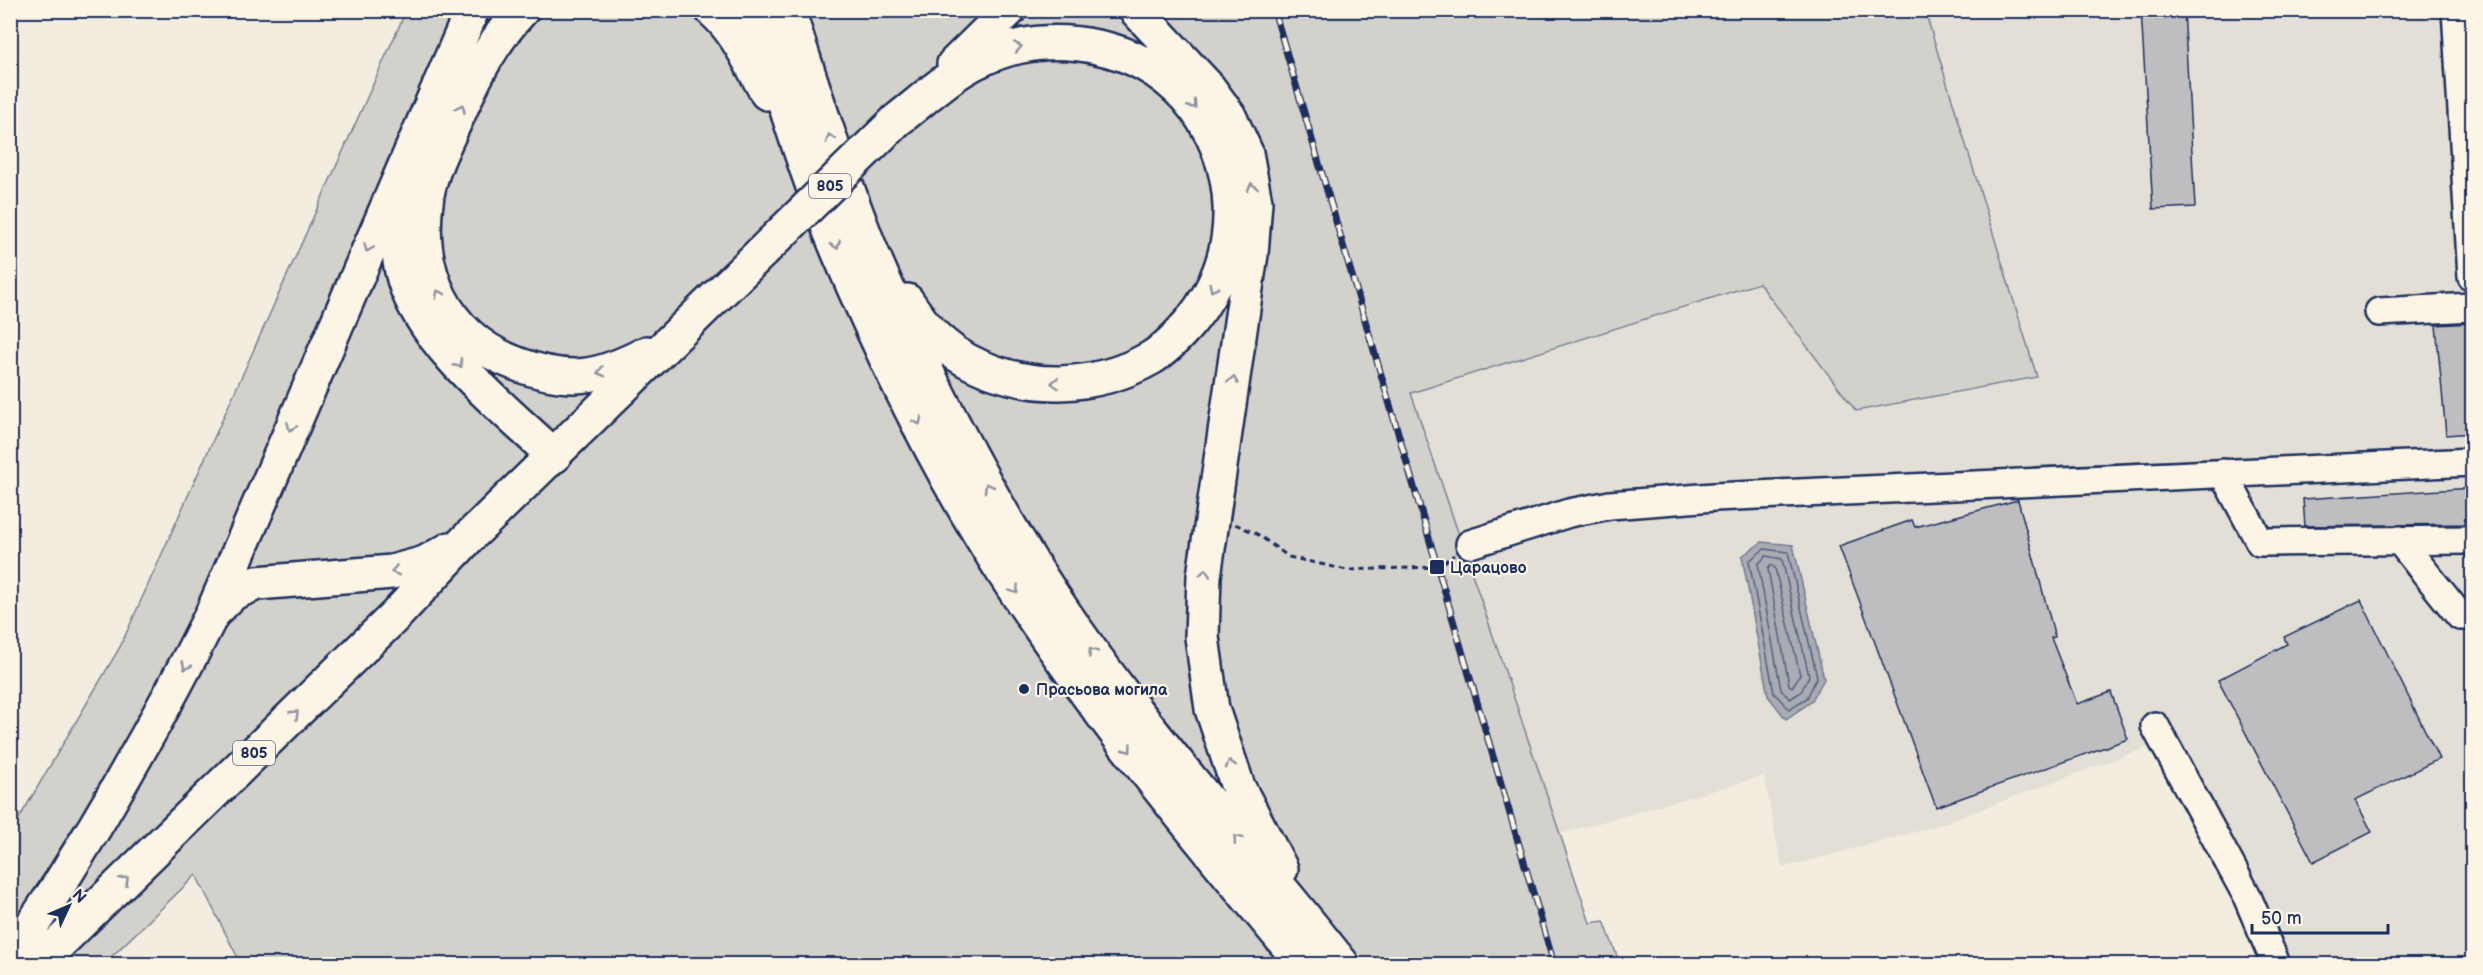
<svg xmlns="http://www.w3.org/2000/svg" width="2483" height="975" font-family="'Balsamiq Sans',sans-serif">
<style>
.built{fill:#e3dfd6}
.green{fill:#d3d1cc;stroke:#778095;stroke-width:1.5}
.water{fill:#a9acb3;stroke:#707a91;stroke-width:1.5}
.lines{fill:none;stroke-linecap:round;stroke-linejoin:round}
.shore{stroke:#546180;stroke-width:1.5}
.building{fill:#bebec0;stroke:#1b2f5e;stroke-width:1.5}
.minor-casing{stroke:#1b2f5e;stroke-width:32}
.major-casing{stroke:#1b2f5e;stroke-width:38}
.path{stroke:#1b2f5e;stroke-width:3;stroke-dasharray:6 4.5;stroke-linecap:butt}
.minor{stroke:#fcf5e5;stroke-width:27}
.major{stroke:#fcf5e5;stroke-width:33}
.rail-casing{stroke:#1b2f5e;stroke-width:7}
.rail{stroke:#fcf5e5;stroke-width:4.5;stroke-dasharray:14;stroke-linecap:butt}
.major-bridge-casing{stroke:#1b2f5e;stroke-width:38;stroke-linecap:butt}
.major-bridge{stroke:#fcf5e5;stroke-width:33}
.oneway{stroke:#8c92a2}
.poi-dot{fill:#1b2f5e;stroke:#fcf5e5;stroke-width:2}
.labels{text-anchor:middle;stroke-width:4.5;stroke-linejoin:round;paint-order:stroke}
.shield{fill:#fcf5e5;stroke:#5e6a86;stroke-width:1.5}
.shield-label{font-size:15px;font-weight:bold;fill:#1b2f5e}
.poi-label{font-size:16px;font-weight:bold;fill:#1b2f5e;stroke:#fcf5e5;text-anchor:start}
</style>
<rect width="100%" height="100%" fill="#f3ede0"/>
<filter id="ink" filterUnits="userSpaceOnUse"><feTurbulence type="fractalNoise" baseFrequency=".0167" numOctaves="2"/><feDisplacementMap in="SourceGraphic" scale="12" xChannelSelector="R" yChannelSelector="G"/><feConvolveMatrix kernelMatrix="1 2 1 2 8 2 1 2 1" color-interpolation-filters="sRGB"/></filter>
<g filter="url(#ink)">
<path class="built" d="M1925,11H2472V964H2270L2148,747L1930,828L1782,868L1764,776L1560,834L1411,393L1759,283L1856,411L2037,377Z"/>
<path class="green" d="M406,11H1925L2037,377L1856,411L1759,283L1411,393L1590,923L1604,921L1620,964H241L196,875L104,964H11V832L120,647Z"/>
<path class="water" d="M1762,542L1793,545L1824,679L1811,702L1786,719L1768,696L1742,556Z"/>
<g class="lines">
<path class="shore" d="M1764,549L1788,552L1817,677L1807,698L1789,709L1774,693L1749,561Z
M1766,556L1782,559L1809,676L1801,692L1790,699L1781,690L1758,564Z
M1771,565L1775,568L1800,675L1792,687L1789,685L1768,569Z"/>
</g>
<path class="building" d="M2141,10H2184L2195,207L2153,209Z
M2472,323V433L2446,435L2436,325Z
M2472,488V524L2305,526L2303,499Z
M2018,500L2055,637L2051,638L2077,704L2111,692L2128,739L1936,807L1839,546L1912,520L1915,527Z
M2361,600L2439,759L2355,800L2372,832L2313,862L2218,680L2287,644L2284,637Z"/>
<g class="lines">
<g class="minor-casing">
<path id="minor" d="M2456,10L2472,277
M2379,312L2472,307
M2223,473L2260,542L2472,540
M2399,540L2460,616H2472
M1470,544L1569,513L1610,505L1714,497L2472,462
M2155,726L2246,894L2276,964"/>
</g>
<g class="major-casing">
<path id="major" d="M522,10C491,43 476,74 458,115C446,141 432,167 427,195C415,270 444,337 517,364C570,384 599,378 647,353
M712,10C737,31 751,65 767,93
M756,10C781,92 806,175 839,253C886,364 940,474 1005,575C1094,713 1198,838 1303,964
M788,10C812,85 836,160 864,233C883,283 908,332 931,380C961,440 993,500 1028,557C1118,704 1236,830 1342,964
M1136,10L1208,87L1229,116L1246,153L1255,202L1251,254L1204,576L1202,637L1212,709L1238,787L1281,869
M954,64L1009,10
M897,120C923,100 949,75 978,61C1015,42 1057,38 1097,47C1132,54 1162,71 1186,97C1243,160 1245,256 1191,321C1180,334 1166,349 1151,358C1123,374 1092,382 1060,383C1021,384 972,370 942,343C928,332 917,316 907,301
M401,193C397,221 396,252 404,279C423,345 506,410 554,456
M214,612L233,593L257,583L392,572L425,563L450,549
M10,955C42,914 69,869 96,825C137,756 176,686 212,614L472,10
M38,964L396,615L467,539L762,252"/>
</g>
<path class="path" d="M1235,524L1257,534L1289,557L1347,570L1437,567L1454,555"/>
<use href="#minor" class="minor"/>
<use href="#major" class="major"/>
<g class="rail-casing">
<path id="rail" d="M1274,10L1554,964"/>
</g>
<use href="#rail" class="rail"/>
<g class="major-bridge-casing">
<path id="major-bridge" d="M762,252L897,120"/>
</g>
<use href="#major-bridge" class="major-bridge"/>
</g>
<defs><path id="oneway-chevron" d="M-2-3.5L2.5 0L-2 3.5" fill="none" stroke-width="1.6" stroke-linecap="round" stroke-linejoin="round" transform="scale(1.5)"/></defs>
<g class="oneway">
<use href="#oneway-chevron" transform="translate(1018 47) rotate(-11)"/>
<use href="#oneway-chevron" transform="translate(1193 105) rotate(48)"/>
<use href="#oneway-chevron" transform="translate(461 108) rotate(-66)"/>
<use href="#oneway-chevron" transform="translate(830 138) rotate(-110)"/>
<use href="#oneway-chevron" transform="translate(1252 187) rotate(-101)"/>
<use href="#oneway-chevron" transform="translate(836 245) rotate(69)"/>
<use href="#oneway-chevron" transform="translate(368 248) rotate(113)"/>
<use href="#oneway-chevron" transform="translate(1213 288) rotate(117)"/>
<use href="#oneway-chevron" transform="translate(439 294) rotate(-118)"/>
<use href="#oneway-chevron" transform="translate(459 364) rotate(48)"/>
<use href="#oneway-chevron" transform="translate(601 372) rotate(166)"/>
<use href="#oneway-chevron" transform="translate(1233 380) rotate(-82)"/>
<use href="#oneway-chevron" transform="translate(1055 383) rotate(178)"/>
<use href="#oneway-chevron" transform="translate(918 421) rotate(63)"/>
<use href="#oneway-chevron" transform="translate(291 427) rotate(113)"/>
<use href="#oneway-chevron" transform="translate(988 487) rotate(-120)"/>
<use href="#oneway-chevron" transform="translate(395 571) rotate(167)"/>
<use href="#oneway-chevron" transform="translate(1205 573) rotate(-84)"/>
<use href="#oneway-chevron" transform="translate(1015 590) rotate(56)"/>
<use href="#oneway-chevron" transform="translate(1092 652) rotate(-125)"/>
<use href="#oneway-chevron" transform="translate(186 666) rotate(116)"/>
<use href="#oneway-chevron" transform="translate(295 714) rotate(-44)"/>
<use href="#oneway-chevron" transform="translate(1128 749) rotate(53)"/>
<use href="#oneway-chevron" transform="translate(1230 764) rotate(-108)"/>
<use href="#oneway-chevron" transform="translate(1237 839) rotate(-130)"/>
<use href="#oneway-chevron" transform="translate(125 880) rotate(-44)"/>
</g>
</g>
<g class="poi-dot">
<rect x="1429" y="559" width="16" height="16" rx="3"/>
<circle cx="1024" cy="689" r="6"/>
</g>
<g class="labels">
<g class="shield">
<rect x="809" y="174" width="42" height="24" rx="4.5"/>
<rect x="233" y="741" width="42" height="24" rx="4.5"/>
</g>
<g class="shield-label">
<text x="830" y="191">805</text>
<text x="254" y="758">805</text>
</g>
<g class="poi-label">
<text x="1450" y="573">Царацово</text>
<text x="1036" y="695">Прасьова могила</text>
</g>
</g>
<rect width="2483" height="975" fill="none" stroke="#fcf5e5" stroke-width="36"/>
<rect x="18" y="18" width="2447" height="939" fill="none" stroke="#1b2f5e" stroke-width="2" filter="url(#ink)"/>
<g transform="translate(69 906) rotate(46)" stroke="#fcf5e5" stroke-width="4.5" paint-order="stroke">
<path d="M0-4.5L10 22L0 15L-10 22Z" fill="#1b2f5e"/>
<text y="-9" font-size="16" font-weight="bold" text-anchor="middle" fill="#1b2f5e">N</text>
</g>
<path d="M2252 924v9h136v-9" fill="none" stroke="#1b2f5e" stroke-width="3"/>
<text x="2261" y="924" font-size="18" fill="#1b2f5e" stroke="#fcf5e5" stroke-width="4.5" paint-order="stroke">50 m</text>
</svg>
